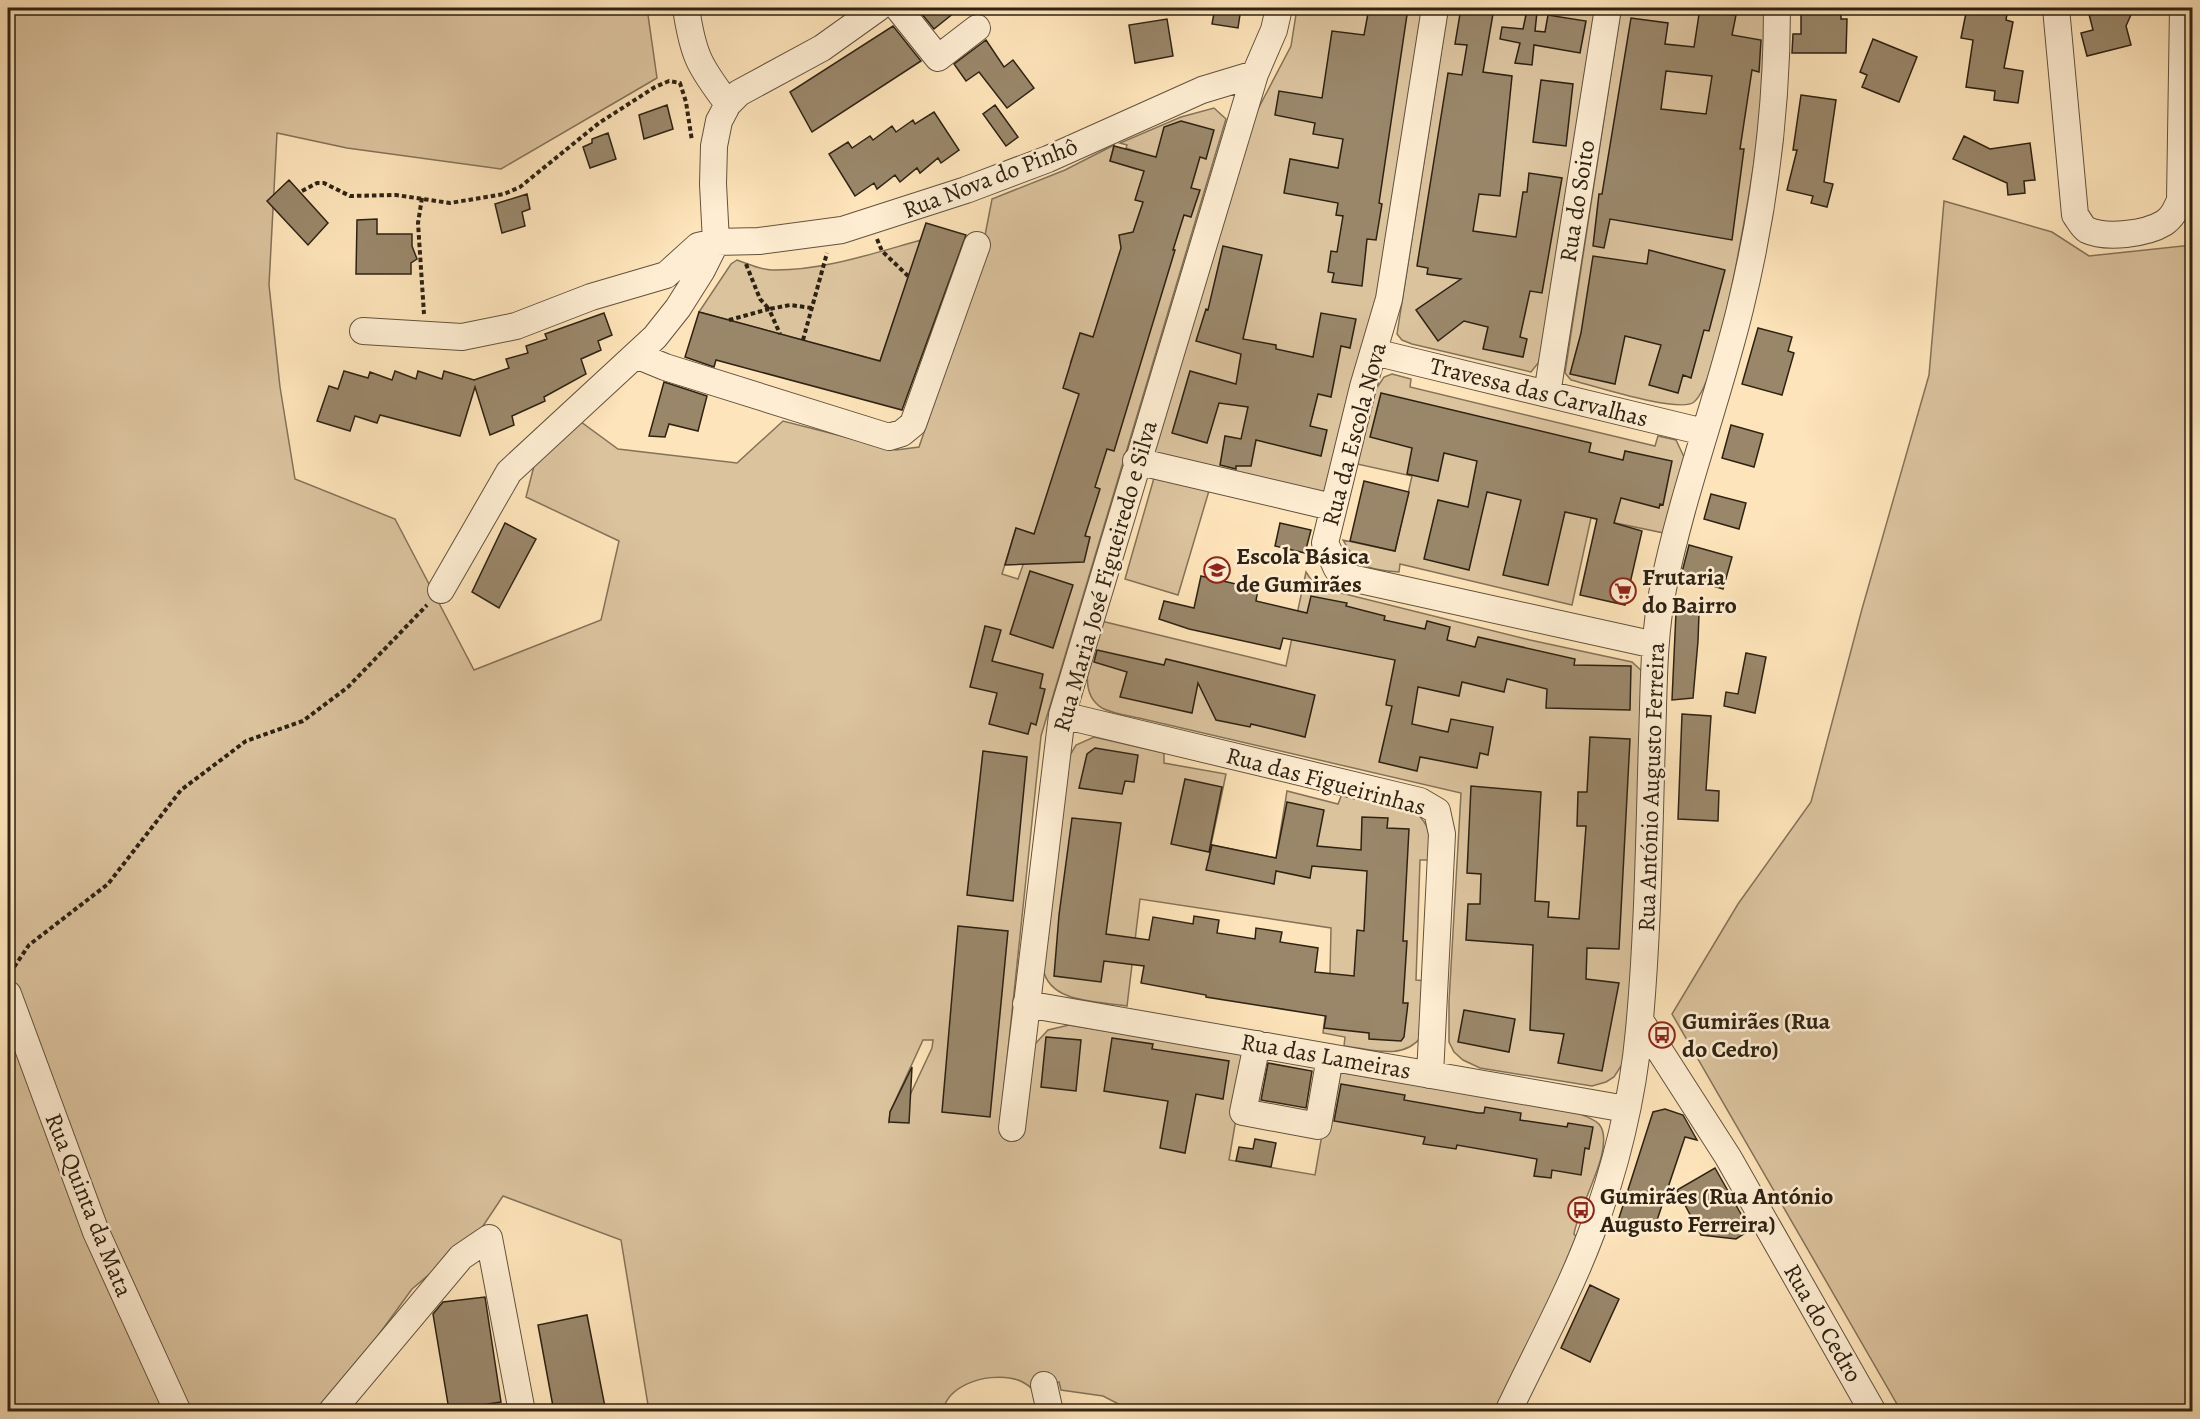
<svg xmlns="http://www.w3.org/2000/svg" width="2200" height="1419" font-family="Alegreya,serif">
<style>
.green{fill:#dbc39e;stroke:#847258;stroke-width:1.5;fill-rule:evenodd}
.building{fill:#9a876a;stroke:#2e2213;stroke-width:1.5;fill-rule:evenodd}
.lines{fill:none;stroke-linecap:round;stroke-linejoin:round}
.minor-casing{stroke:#62523d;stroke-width:28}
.path{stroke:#2e2213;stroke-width:4;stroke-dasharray:4.5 3;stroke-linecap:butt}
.minor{stroke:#feedd2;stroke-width:26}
.labels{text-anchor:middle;stroke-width:5;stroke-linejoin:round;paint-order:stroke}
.street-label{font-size:24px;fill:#2e2213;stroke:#feedd2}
.poi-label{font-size:24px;font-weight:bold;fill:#2e2213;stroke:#feedd2;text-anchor:start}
</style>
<rect width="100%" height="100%" fill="#fee4ba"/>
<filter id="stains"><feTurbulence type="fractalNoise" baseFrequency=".00333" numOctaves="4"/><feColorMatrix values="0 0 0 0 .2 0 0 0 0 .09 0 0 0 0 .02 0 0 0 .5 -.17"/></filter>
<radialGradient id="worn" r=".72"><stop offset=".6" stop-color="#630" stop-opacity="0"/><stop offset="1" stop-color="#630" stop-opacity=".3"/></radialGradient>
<path class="green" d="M8,8H647L657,78L501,169L347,148L277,133L269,285L280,387L295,479L395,519L474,670L601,620L619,541L526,497L534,466L581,422L618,449L737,463L783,421L896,450L919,447L977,277L992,199L1065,170L1114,145L1110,161L1136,169L1141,153L1126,148L1127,145L1120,143L1181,117L1214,108L1226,119L1041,736L1000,1126L1033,1058L1035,1044L1048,1030L1069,1025L1247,1054L1229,1160L1315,1175L1333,1071L1574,1112C1582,1115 1593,1118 1599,1124C1617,1146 1578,1206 1574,1234L1579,1240L1498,1411H1132L1103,1396L1061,1390L1059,1382L1031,1388C1012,1370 969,1376 951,1395C947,1399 944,1406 942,1411H649L621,1240L503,1196L479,1232L412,1289L323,1411H8ZM1081,333L1097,339L1071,361ZM1016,528L1034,534L1018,579L1002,574ZM923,1040H933L932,1048L910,1095L889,1122L890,1112Z
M1297,8H1424L1376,313L1325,496L1152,459L1257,111L1291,46Z
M1448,8H1596L1541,353L1539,362L1531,372L1412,344L1402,340L1397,334Z
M1621,8H1767C1767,33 1768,60 1765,85C1759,134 1724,377 1694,402C1680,414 1591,385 1571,380L1565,373Z
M1944,201L2052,232L2089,256L2192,245V1411H1901L1672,1014L1738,904L1811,802L1862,609L1929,375Z
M921,240L880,361L699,312L731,264L737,260C749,264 760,270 772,270C822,271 874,253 921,240Z
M1392,374L1411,379L1410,387L1655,446L1658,436L1676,440L1684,457L1664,533L1591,518L1572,605L1400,564L1399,572C1369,570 1357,567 1343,540L1395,551L1412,476L1357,464L1376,389L1384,377Z
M1156,471L1211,484L1178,595L1125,579Z
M1306,572L1312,581L1329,590L1530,640L1632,662L1644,673L1632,968L1623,1063L1614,1077L1606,1082L1592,1086L1480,1068L1463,1060L1454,1052L1449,1042V1002L1461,793L1143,719C1130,716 1113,714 1102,708C1073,690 1095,646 1101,621L1286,666Z
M1094,737L1164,753V763L1226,774L1211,845L1276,858L1287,791L1338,804L1342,794L1415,812C1432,826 1431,840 1430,860H1420L1416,980L1426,981L1421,1037C1403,1061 1370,1049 1344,1046L1345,1037L1323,1033L1330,973L1331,928L1140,899L1127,1006C1099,1001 1050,1004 1043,969L1067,760L1076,745Z"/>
<path class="building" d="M917,8H960L934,29Z
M1215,8H1241L1238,28L1212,24Z
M1369,8H1408L1379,203L1382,204L1376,240L1367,239L1362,286L1332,282L1334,273L1328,272L1331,251L1337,252L1343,216L1336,215L1338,203L1284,193L1290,159L1338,168L1343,139L1313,134L1315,123L1275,115L1279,91L1322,98L1332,31L1364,35Z
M1461,8H1494L1483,72L1512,76L1500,196L1479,194L1473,231L1516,237L1523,192H1527L1529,173L1562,178L1542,293L1530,291L1520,337L1527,339L1523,357L1483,349L1488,327L1464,321L1438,341L1416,310L1461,279L1427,274L1428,268L1417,266L1448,73L1462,75L1467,45L1455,44Z
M1700,8H1719V14L1736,15L1732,35L1761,40L1759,72L1752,70L1740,149H1744L1732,240L1610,219L1604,248L1593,246L1599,194H1602L1631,18L1668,23L1665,44L1694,47ZM1666,71L1712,76L1706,114L1661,109Z
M1801,8H1841V19H1847L1846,53H1792L1793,34H1801Z
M1967,8H2008L2006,20L2013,22L2004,68L2023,71L2018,103L1994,100L1995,91L1966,87L1973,40L1961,38Z
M2098,8H2134L2126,26L2131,45L2087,56L2081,33L2093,30L2088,10Z
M1527,10L1537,12L1535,31L1545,32L1548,15L1586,21L1580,53L1534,45L1532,65L1515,63L1520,43L1500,39L1502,27L1523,29Z
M1167,19L1173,56L1135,63L1129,25Z
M893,26L921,61L812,132L790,92Z
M1873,39L1917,57L1899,102L1862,87L1867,75L1860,72Z
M986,40L1004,67L1013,60L1034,88L1007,108L979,72L966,81L954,64Z
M1541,80L1573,84L1566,146L1533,142Z
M1801,95L1836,100L1824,182L1833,184L1827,207L1811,203L1813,196L1787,190L1797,150H1793Z
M667,105L673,129L644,139L639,115Z
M995,105L1018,137L1006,146L983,114Z
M934,112L959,150L941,163L938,158L920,173L917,168L900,182L895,175L877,189L874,183L855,196L829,154L848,142L852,148L870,136L873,140L892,126L896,132L913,120L915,124Z
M1181,121L1214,130L1206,159L1200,157L1191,188L1200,190L1191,217L1184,215L1173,250H1175L1114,451L1107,449L1095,487L1100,489L1085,536L1090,537L1084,562L1005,565L1016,528L1034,534L1079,394L1063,388L1080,333L1093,337L1121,248L1119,235L1133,232L1143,202L1135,200L1144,171L1110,161L1114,146L1156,157L1164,127Z
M608,133L616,159L590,168L583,147L592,143V139Z
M1964,136L1990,149L2030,143L2035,180L2024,181L2025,193L2008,195L2007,183L1953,159Z
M289,180L328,223L308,245L267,201Z
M527,194L530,209L522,212L525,226L502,233L495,204Z
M377,219V234H412V246L417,259L411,263V274H356L357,220Z
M926,223L966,235L902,410L716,360L714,367L685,357L699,312L880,361Z
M1223,246L1262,255L1243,339L1276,345V349L1313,357L1321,313L1356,319L1350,348L1341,346L1331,397L1318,394L1310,426L1327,430L1321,456L1256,440L1251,466H1236V469L1220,465L1225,436L1241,439L1248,407L1219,403L1207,443L1172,433L1190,371L1236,384L1241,354L1196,341L1206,309L1208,310Z
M1649,250L1725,270L1709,331L1704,330L1691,378L1683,375L1678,393L1649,385L1661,345L1625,336L1615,384L1570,374L1581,333L1593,256L1647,264Z
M604,313L612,335L598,341L601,350L581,359L586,374L544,397L545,401L512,416L514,425L490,435L475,387L460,436L380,415L377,423L355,416L350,431L317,421L329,386L338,389L344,371L368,378L370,372L392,380L395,371L416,379L418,371L442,379L444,371L474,380L509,368L506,359L528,353L526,346L547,339L545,334Z
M1758,328L1792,337L1788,351L1794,353L1782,395L1742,384Z
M664,382L707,396L698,431L669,424L665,437L649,436Z
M1381,393L1591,443L1589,452L1623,460L1625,451L1672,461L1663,505L1660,504L1659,508L1621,498L1614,523L1642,531L1625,605L1580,595L1597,519L1565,512L1548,585L1503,575L1521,500L1487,492L1469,570L1424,559L1438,500L1468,507L1477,461L1444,453L1438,481L1407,474L1412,448L1370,437Z
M1731,425L1763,434L1754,467L1722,458Z
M1364,481L1409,492L1395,551L1350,541Z
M1711,494L1746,503L1739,529L1704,519Z
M505,523L536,539L499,608L472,592Z
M1280,523L1311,530L1305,553L1275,546Z
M1689,545L1732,557L1723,589L1681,576Z
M1030,571L1073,585L1053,648L1010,634Z
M1201,576L1258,589L1256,601L1307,613L1311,596L1347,603L1346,606L1385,616L1384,620L1425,629L1427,621L1450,627L1447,640L1475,647L1478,637L1575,659L1574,665L1631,666L1630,710L1546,708L1547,689L1507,679L1504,692L1462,682L1459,696L1418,687L1412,724L1448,732L1451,719L1493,727L1488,755L1480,753L1477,768L1420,757L1417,771L1379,762L1392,706L1386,705L1395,660L1283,638L1280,649L1189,629L1159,619L1164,601L1194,608Z
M1676,612L1699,614L1698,641L1693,698L1672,700Z
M985,626L1001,630L992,661L1043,674L1040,688L1045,689L1036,725L1031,723L1028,734L989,724L997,693L970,687Z
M1097,650L1164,665L1166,659L1315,695L1305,737L1251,724L1250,727L1216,720L1198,683L1192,713L1120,697L1127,672L1094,662Z
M1746,653L1766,657L1755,713L1724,706L1726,692L1738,694Z
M1682,714L1711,716L1706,790L1719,791L1718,821L1678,819Z
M1590,737L1630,739L1619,949L1587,948L1586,979L1619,983L1602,1071L1558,1063L1564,1034L1530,1030L1533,945L1466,940L1468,904H1480L1481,874L1467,873L1471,786L1541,792L1535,901L1549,902L1548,917L1579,919L1586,826H1577L1578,792H1587Z
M1095,748L1138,755L1134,782L1125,781L1122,794L1079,788L1087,754Z
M983,751L1027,757L1013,901L967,895Z
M1185,779L1222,787L1209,852L1171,844Z
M1287,802L1324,810L1317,846L1361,850L1362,817L1388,818L1387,828L1409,829L1403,941H1407L1403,1003H1408L1404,1037L1401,1041L1369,1039V1033L1324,1028L1326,1016L1206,997V995L1141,983L1144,966L1104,961L1101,982L1054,976L1059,915L1072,818L1121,823L1106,934L1149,940L1153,917L1193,924L1194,916L1219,920L1217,933L1255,939L1256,928L1282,932L1280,942L1318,948L1315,972L1354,976L1357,930L1364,931L1367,871L1312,866L1310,878L1276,871L1274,884L1206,870L1212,845L1276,858Z
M958,926L1008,931L990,1117L942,1112Z
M1464,1010L1515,1019L1509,1052L1458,1042Z
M1046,1037L1081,1040L1076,1091L1041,1087Z
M1112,1038L1153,1044L1152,1049L1229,1061L1223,1099L1196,1094L1185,1153L1160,1148L1168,1101L1104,1091Z
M1268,1063L1312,1071L1306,1108L1261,1100Z
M912,1067L909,1123L889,1122L890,1112Z
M1341,1084L1405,1095L1404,1100L1478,1113H1484L1485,1107L1521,1113L1520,1120L1567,1127L1568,1123L1593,1127L1589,1149L1585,1148L1581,1175L1552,1170L1551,1178L1534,1176L1537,1159L1457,1145L1456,1149L1423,1144L1425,1137L1334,1121Z
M1665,1109L1683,1115L1697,1140L1685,1137L1653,1232L1618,1221L1653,1112Z
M1255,1139L1276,1143L1271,1167L1236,1161L1239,1147L1253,1149Z
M1715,1168L1750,1230L1736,1239L1701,1235L1677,1190Z
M1590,1285L1619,1299L1590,1362L1561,1348Z
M485,1297L501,1402L449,1410L433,1314L443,1302Z
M587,1315L606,1412H554L538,1325Z"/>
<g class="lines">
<g class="minor-casing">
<path id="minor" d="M686,8C693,55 699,66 728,104
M898,8L938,58L977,28
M1435,8L1389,299L1363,387L1325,543L1337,569L1351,578L1655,645
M2056,8L2075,215C2079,220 2082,227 2087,230C2106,239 2146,234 2164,223C2173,217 2176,209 2180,200L2183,8
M363,331L462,337L516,326L591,297L666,275L698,246L716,242L759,241L842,230L966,190L1048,159L1202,90L1255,74
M1374,352L1704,432
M636,355L665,367L889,437L902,433L913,424L977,245
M1547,394L1608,8
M1136,461L1332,507
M441,590L509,472L655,337L678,308L702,270L716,242L713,184L714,146L719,121L728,104L739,93L822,48L878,8
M1062,715L1420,801L1437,811L1442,834L1430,1075
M8,994L96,1232L178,1412
M1026,1004L1626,1109
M1640,1020L1728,1157L1873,1412
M1257,1044L1243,1112L1318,1126L1330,1057
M1012,1128L1062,715L1255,74L1274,30L1279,8
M1044,1385L1050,1412
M331,1412L461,1257L489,1238L522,1412
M1508,1412C1536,1353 1568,1295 1591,1234C1615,1171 1633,1098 1639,1030C1648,934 1649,837 1652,740C1654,690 1653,638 1663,589C1682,494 1717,403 1740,309C1764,211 1777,109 1777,8"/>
</g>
<path class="path" d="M302,191L317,183H324L350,196L396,195L450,203L504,194L520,187L599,123L655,87L669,81L680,83L686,102L692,141
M422,198L418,223L424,314
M877,239L882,251L908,276
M746,264L760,299L769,309L790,305L812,308
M729,320L769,309L780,334
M803,340L827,253
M10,973L29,945L108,884L181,790L246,741L303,721L348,687L427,605"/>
<use href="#minor" class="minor"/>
</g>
<defs>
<g id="school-ring" transform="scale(1.35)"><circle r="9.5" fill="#feedd2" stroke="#8f2418" stroke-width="1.5"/><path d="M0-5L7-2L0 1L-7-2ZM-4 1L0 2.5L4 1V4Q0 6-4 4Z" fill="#8f2418"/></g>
<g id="supermarket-ring" transform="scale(1.35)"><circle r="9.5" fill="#feedd2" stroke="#8f2418" stroke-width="1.5"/><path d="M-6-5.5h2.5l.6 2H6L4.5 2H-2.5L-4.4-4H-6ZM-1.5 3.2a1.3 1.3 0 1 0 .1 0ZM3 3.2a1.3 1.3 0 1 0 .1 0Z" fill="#8f2418"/></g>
<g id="bus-ring" transform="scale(1.35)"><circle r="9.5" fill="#feedd2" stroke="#8f2418" stroke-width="1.5"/><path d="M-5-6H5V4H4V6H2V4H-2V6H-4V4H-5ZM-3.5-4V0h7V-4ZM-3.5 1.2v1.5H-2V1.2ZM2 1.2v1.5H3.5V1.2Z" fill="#8f2418"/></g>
</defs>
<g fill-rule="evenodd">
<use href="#school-ring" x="1217" y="570"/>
<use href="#supermarket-ring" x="1623" y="591"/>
<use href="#bus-ring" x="1662" y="1035"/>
<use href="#bus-ring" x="1581" y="1210"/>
</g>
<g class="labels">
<g class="street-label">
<text transform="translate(990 178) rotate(-21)" y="8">Rua Nova do Pinhô</text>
<text transform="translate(1577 201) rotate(-81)" y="8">Rua do Soito</text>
<text transform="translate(1539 392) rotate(14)" y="8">Travessa das Carvalhas</text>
<text transform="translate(1354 434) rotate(-75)" y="8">Rua da Escola Nova</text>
<text transform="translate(1105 576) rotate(-74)" y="8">Rua Maria José Figueiredo e Silva</text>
<text transform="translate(1326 781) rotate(15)" y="8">Rua das Figueirinhas</text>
<text transform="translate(1651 787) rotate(-88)" y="8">Rua António Augusto Ferreira</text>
<text transform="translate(1326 1056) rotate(10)" y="8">Rua das Lameiras</text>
<text transform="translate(89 1205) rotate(68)" y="8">Rua Quinta da Mata</text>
<text transform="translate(1823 1323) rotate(60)" y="8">Rua do Cedro</text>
</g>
<g class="poi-label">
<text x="1236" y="564">Escola Básica<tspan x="1236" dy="28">de Gumirães</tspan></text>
<text x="1642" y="585">Frutaria<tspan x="1642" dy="28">do Bairro</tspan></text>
<text x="1682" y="1029">Gumirães (Rua<tspan x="1682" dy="28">do Cedro)</tspan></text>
<text x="1600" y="1204">Gumirães (Rua António<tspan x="1600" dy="28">Augusto Ferreira)</tspan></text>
</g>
</g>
<rect width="2200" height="1419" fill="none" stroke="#fee4ba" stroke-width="30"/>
<rect x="9" y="9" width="2182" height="1401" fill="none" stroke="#2e2213" stroke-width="3"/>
<rect x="15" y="15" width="2170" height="1389" fill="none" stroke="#2e2213" stroke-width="1.5"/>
<rect width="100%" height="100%" filter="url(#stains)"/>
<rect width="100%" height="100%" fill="url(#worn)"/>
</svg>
